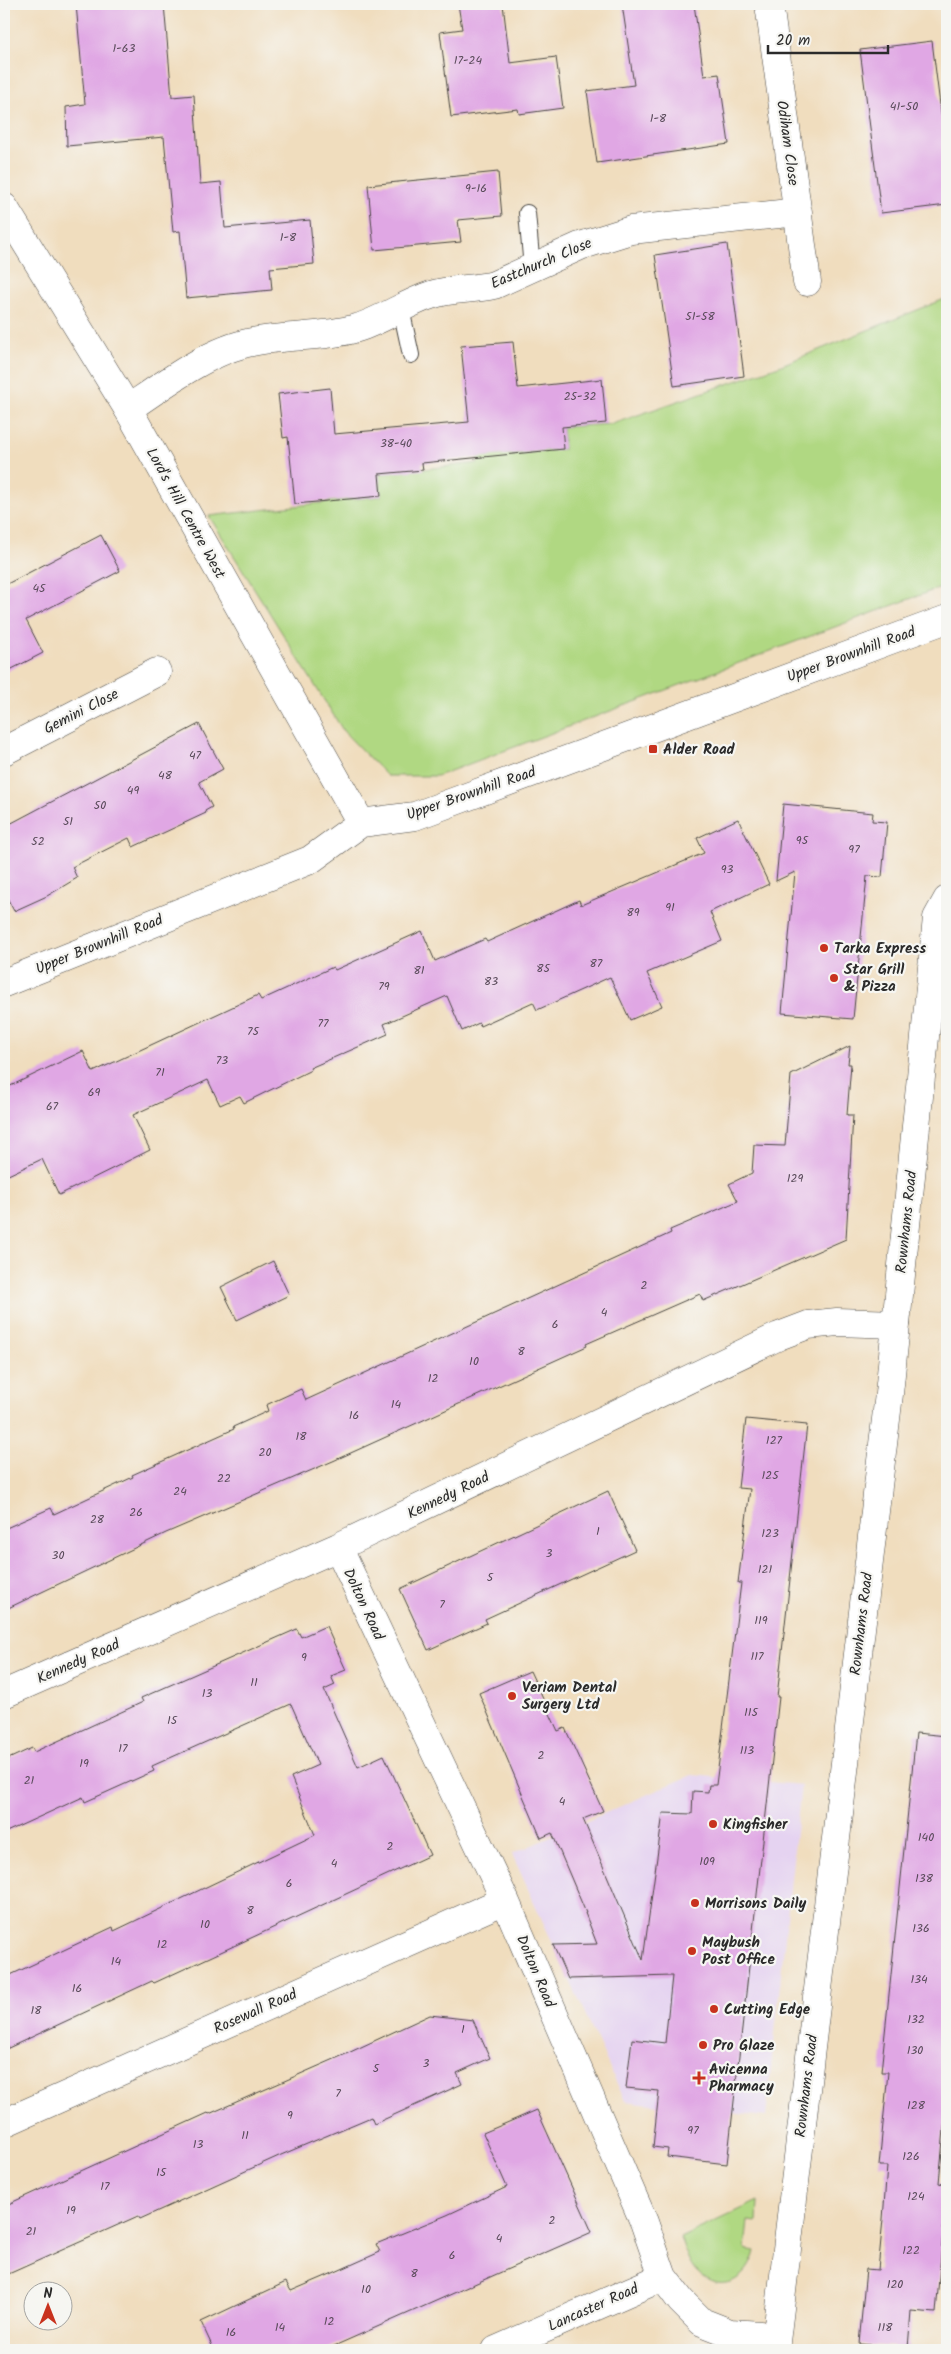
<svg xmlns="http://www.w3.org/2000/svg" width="951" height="2354" font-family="Kalam,sans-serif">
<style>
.built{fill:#e5d3f1}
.green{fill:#b0d882;stroke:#6e8256}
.building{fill:#e0a7e4}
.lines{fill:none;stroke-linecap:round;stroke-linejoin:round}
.service-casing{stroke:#494641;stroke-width:18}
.minor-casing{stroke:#494641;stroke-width:29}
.tertiary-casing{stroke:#494641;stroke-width:29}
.service{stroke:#fff;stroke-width:16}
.minor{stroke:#fff;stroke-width:28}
.tertiary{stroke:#fff;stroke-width:28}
.poi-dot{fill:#c8321e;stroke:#f6f6f2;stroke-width:2}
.labels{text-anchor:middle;stroke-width:4.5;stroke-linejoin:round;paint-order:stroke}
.number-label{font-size:12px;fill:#584a59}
.street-label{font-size:15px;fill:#2b2b2b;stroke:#f6f6f2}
.poi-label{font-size:15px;font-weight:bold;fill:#2b2b2b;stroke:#f6f6f2;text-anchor:start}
</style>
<rect width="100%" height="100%" fill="#f6f6f2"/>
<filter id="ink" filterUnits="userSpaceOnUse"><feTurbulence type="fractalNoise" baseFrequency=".02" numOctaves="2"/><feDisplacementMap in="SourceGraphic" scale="10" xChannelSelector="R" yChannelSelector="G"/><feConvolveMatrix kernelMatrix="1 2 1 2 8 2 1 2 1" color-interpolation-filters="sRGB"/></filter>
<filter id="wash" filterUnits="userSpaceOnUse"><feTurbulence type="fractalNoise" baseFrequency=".0096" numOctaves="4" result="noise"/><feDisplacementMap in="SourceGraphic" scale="20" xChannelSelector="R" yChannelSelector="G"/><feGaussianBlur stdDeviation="1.12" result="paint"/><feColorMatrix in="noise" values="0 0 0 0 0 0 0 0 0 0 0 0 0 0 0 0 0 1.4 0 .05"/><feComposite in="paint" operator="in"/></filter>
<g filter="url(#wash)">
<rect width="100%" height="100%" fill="#f0ddbe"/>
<path class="built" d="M692,1775L801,1785L766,2117L625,2101L512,1854Z"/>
<path class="green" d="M947,298V585L437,776H387L344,732L209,516L381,496L379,474L478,463V457L564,449L562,427L612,424L779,366Z
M758,2201L757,2222L748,2221L745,2249L755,2251C749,2279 721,2296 697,2272C688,2263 685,2249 680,2238Z"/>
<g id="blocks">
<path class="building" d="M76,4H164L172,97L194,95L200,184L221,182L225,228L310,220L314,264L270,268L272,290L186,298L180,231L173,232L164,137L67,146L66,107L85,104Z
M458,4H503L510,63L556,57L563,108L519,114L518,109L451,117L440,32L462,29Z
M622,4H694L704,76L719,74L729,144L597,163L587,91L634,85Z
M932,41L947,161V205L881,213L860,50Z
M498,172L502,216L458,220L461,242L374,250L368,185Z
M727,244L744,376L674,386L655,255Z
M513,342L518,388L602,379L606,423L562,427L564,449L422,463L423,470L379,474L381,496L295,504L288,437L283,438L278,394L330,388L334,434L469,422L461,346Z
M101,535L120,571L26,620L43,653L4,673V578L7,584Z
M199,724L223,769L199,782L212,807L205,811L206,813L133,847L129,838L72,867L77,878L47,896L14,911L4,892V827Z
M783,804L873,813L872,821L887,822L882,877L867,876L853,1019L782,1013L795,872L776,881Z
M738,819L769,884L710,912L722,941L647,973L662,1006L630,1020L610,977L537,1010L533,1002L480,1026L479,1023L462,1031L447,996L384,1024L388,1034L310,1068L311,1070L244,1103L240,1096L220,1105L208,1080L133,1115L150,1150L59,1195L42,1159L4,1177V1089L83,1051L93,1072L258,995L261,1000L333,967L335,970L422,931L435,961L485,939L487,942L579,900L581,905L704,853L697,838Z
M850,1046L848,1064H851L847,1115H853L846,1239L703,1301L700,1294L586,1344L587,1346L333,1461L166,1533L4,1610V1529L51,1508L54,1514L133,1477L132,1475L234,1429L233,1427L268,1411L266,1405L301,1389L306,1400L671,1233L670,1230L738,1201L729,1184L752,1173L754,1145L785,1146L791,1075Z
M273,1261L289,1295L237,1320L221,1287Z
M746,1419L807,1425L777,1697H779L727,2164L667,2157L668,2149L653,2147L659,2091L626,2088L632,2039L665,2043L672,1976L568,1979L553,1945L597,1944L585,1913H586L552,1833L541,1838L479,1693L530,1671L558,1731L565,1728L603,1811L583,1819L643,1960L663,1813L692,1814L693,1791L708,1792L709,1785H716L741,1583H738L750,1489L738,1488Z
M608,1491L635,1550L485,1619L487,1623L428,1650L400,1589Z
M326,1626L346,1670L331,1676L335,1685L324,1690L358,1767L384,1755L430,1855L154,1983L152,1981L4,2050V1978L113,1927L114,1931L315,1835L291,1777L318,1765L291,1704L152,1766L154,1771L85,1802L83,1797L4,1833V1761L32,1748L34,1752L143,1702L141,1698L297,1629L301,1637Z
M916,1733L947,1736V2097L939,2183L947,2185L936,2313L911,2311L908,2348L859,2344L866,2269L878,2270L883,2219L887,2166H879L888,2072H881Z
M430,2015L473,2020L490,2058L457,2073L462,2084L374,2124L371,2117L281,2155L140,2219L138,2216L4,2276V2206L208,2113L209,2114L346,2054Z
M537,2110L592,2232L325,2350H214L201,2322L286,2282L291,2291L333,2273L380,2252L376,2244L447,2215L507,2187L483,2133Z"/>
</g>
</g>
<g filter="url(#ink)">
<use href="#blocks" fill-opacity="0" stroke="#494641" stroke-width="1"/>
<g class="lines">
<g class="service-casing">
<path id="service" d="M527,213L532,268
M401,309L411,355"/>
</g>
<g class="minor-casing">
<path id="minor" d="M769,4L807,282
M128,409C163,385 209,350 252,342C286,335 323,338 357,328C383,320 406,303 431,295C451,288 473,290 494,285L580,246L631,230L798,212
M4,751L157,672
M338,1547L505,1900L644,2222L663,2277L681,2301L702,2322L730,2333L776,2336
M4,1694L338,1547L779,1336L808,1325L837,1322L896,1324
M4,2123L505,1900
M496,2350L663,2277"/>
</g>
<g class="tertiary-casing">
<path id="tertiary" d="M4,207L128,409L361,823
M4,983L310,860L361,823L415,816L947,619
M775,2350L889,1394L937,918L947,900"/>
</g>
<use href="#service" class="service"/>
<use href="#minor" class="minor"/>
<use href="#tertiary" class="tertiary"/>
</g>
</g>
<g class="poi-dot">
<rect x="648" y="744" width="10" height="10" rx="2.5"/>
<circle cx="824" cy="948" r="5"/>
<circle cx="834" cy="978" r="5"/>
<circle cx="512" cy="1696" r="5"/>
<circle cx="713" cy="1824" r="5"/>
<circle cx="695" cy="1903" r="5"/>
<circle cx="692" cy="1951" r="5"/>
<circle cx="714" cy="2009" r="5"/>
<circle cx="703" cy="2045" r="5"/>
<path d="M696.5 2070.5h5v5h5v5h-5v5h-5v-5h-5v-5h5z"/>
</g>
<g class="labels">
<g class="number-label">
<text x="124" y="52">1-63</text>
<text x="468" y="64">17-24</text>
<text x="904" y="110">41-50</text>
<text x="658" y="122">1-8</text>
<text x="476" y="192">9-16</text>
<text x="288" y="241">1-8</text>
<text x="700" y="320">51-58</text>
<text x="580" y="400">25-32</text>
<text x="396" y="447">38-40</text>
<text x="39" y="592">45</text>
<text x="195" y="759">47</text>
<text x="165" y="779">48</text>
<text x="133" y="794">49</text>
<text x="100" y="809">50</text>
<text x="68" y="825">51</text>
<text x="802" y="844">95</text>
<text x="38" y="845">52</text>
<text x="854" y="853">97</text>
<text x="727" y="873">93</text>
<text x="670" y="911">91</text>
<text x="633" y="916">89</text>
<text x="596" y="967">87</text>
<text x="543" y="972">85</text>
<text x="419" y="974">81</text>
<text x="491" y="985">83</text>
<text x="384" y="990">79</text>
<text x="323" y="1027">77</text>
<text x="253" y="1035">75</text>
<text x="222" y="1064">73</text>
<text x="160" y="1076">71</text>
<text x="94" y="1096">69</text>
<text x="52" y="1110">67</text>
<text x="795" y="1182">129</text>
<text x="644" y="1289">2</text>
<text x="604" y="1316">4</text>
<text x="555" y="1328">6</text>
<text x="521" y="1355">8</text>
<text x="474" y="1365">10</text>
<text x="433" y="1382">12</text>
<text x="396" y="1408">14</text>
<text x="354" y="1419">16</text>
<text x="301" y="1440">18</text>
<text x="774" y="1444">127</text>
<text x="265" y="1456">20</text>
<text x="770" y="1479">125</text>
<text x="224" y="1482">22</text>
<text x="180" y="1495">24</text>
<text x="136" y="1516">26</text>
<text x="97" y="1523">28</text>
<text x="598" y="1535">1</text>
<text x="770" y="1537">123</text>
<text x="549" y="1557">3</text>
<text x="58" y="1559">30</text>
<text x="765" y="1573">121</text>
<text x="490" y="1581">5</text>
<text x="442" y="1608">7</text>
<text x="761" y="1624">119</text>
<text x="757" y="1660">117</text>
<text x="304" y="1661">9</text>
<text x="254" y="1686">11</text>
<text x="207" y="1697">13</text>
<text x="751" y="1716">115</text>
<text x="172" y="1724">15</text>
<text x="123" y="1752">17</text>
<text x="747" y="1754">113</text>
<text x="541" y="1759">2</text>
<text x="84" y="1767">19</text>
<text x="29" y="1784">21</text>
<text x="562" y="1805">4</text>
<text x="926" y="1841">140</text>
<text x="390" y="1850">2</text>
<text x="707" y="1865">109</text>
<text x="334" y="1867">4</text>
<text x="924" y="1882">138</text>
<text x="289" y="1887">6</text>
<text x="250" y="1914">8</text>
<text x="205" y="1928">10</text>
<text x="921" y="1932">136</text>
<text x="162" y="1948">12</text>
<text x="116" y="1965">14</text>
<text x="919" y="1983">134</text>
<text x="77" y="1992">16</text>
<text x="36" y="2014">18</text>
<text x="916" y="2023">132</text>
<text x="463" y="2033">1</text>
<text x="915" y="2054">130</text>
<text x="426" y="2067">3</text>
<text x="376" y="2072">5</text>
<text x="338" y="2097">7</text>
<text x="916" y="2109">128</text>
<text x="290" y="2119">9</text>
<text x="693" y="2134">97</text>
<text x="245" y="2139">11</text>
<text x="198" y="2148">13</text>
<text x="911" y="2160">126</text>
<text x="161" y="2176">15</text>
<text x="105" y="2190">17</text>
<text x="916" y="2200">124</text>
<text x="71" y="2214">19</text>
<text x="552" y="2224">2</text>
<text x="31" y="2235">21</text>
<text x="499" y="2242">4</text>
<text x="911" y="2254">122</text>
<text x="452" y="2259">6</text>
<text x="414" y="2277">8</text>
<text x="895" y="2288">120</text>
<text x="366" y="2293">10</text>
<text x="329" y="2325">12</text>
<text x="280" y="2331">14</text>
<text x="885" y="2331">118</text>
<text x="231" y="2336">16</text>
</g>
<g class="street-label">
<text transform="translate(788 143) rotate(82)" y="5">Odiham Close</text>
<text transform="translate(541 263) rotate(-23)" y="5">Eastchurch Close</text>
<text transform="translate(186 513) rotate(61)" y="5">Lord's Hill Centre West</text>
<text transform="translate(851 654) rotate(-20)" y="5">Upper Brownhill Road</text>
<text transform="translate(81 711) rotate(-27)" y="5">Gemini Close</text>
<text transform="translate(471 793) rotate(-19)" y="5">Upper Brownhill Road</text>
<text transform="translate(99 944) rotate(-22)" y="5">Upper Brownhill Road</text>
<text transform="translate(906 1222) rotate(-84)" y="5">Rownhams Road</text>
<text transform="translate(448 1495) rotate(-26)" y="5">Kennedy Road</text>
<text transform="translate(364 1604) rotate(65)" y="5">Dolton Road</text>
<text transform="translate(861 1624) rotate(-83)" y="5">Rownhams Road</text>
<text transform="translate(78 1661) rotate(-24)" y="5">Kennedy Road</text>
<text transform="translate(536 1971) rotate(67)" y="5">Dolton Road</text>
<text transform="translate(255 2011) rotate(-24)" y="5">Rosewall Road</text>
<text transform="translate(806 2086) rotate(-83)" y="5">Rownhams Road</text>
<text transform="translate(593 2307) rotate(-24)" y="5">Lancaster Road</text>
</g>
<g class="poi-label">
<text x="663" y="754">Alder Road</text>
<text x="834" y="953">Tarka Express</text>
<text x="844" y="974">Star Grill<tspan x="844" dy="17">&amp; Pizza</tspan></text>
<text x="522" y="1692">Veriam Dental<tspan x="522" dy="17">Surgery Ltd</tspan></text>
<text x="723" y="1829">Kingfisher</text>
<text x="705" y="1908">Morrisons Daily</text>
<text x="702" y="1947">Maybush<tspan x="702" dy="17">Post Office</tspan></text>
<text x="724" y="2014">Cutting Edge</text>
<text x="713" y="2050">Pro Glaze</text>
<text x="709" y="2074">Avicenna<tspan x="709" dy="17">Pharmacy</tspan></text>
</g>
</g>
<rect width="951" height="2354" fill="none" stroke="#f6f6f2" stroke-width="20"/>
<g transform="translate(48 2306)"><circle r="24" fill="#f6f6f2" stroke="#a5a5a2"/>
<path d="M0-4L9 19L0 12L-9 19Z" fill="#c8321e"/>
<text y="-8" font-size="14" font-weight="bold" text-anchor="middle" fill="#2b2b2b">N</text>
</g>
<path d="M768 45v8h120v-8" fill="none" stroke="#2b2b2b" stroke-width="2.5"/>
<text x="776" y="45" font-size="15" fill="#2b2b2b" stroke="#f6f6f2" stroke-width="4" paint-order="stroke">20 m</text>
</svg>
